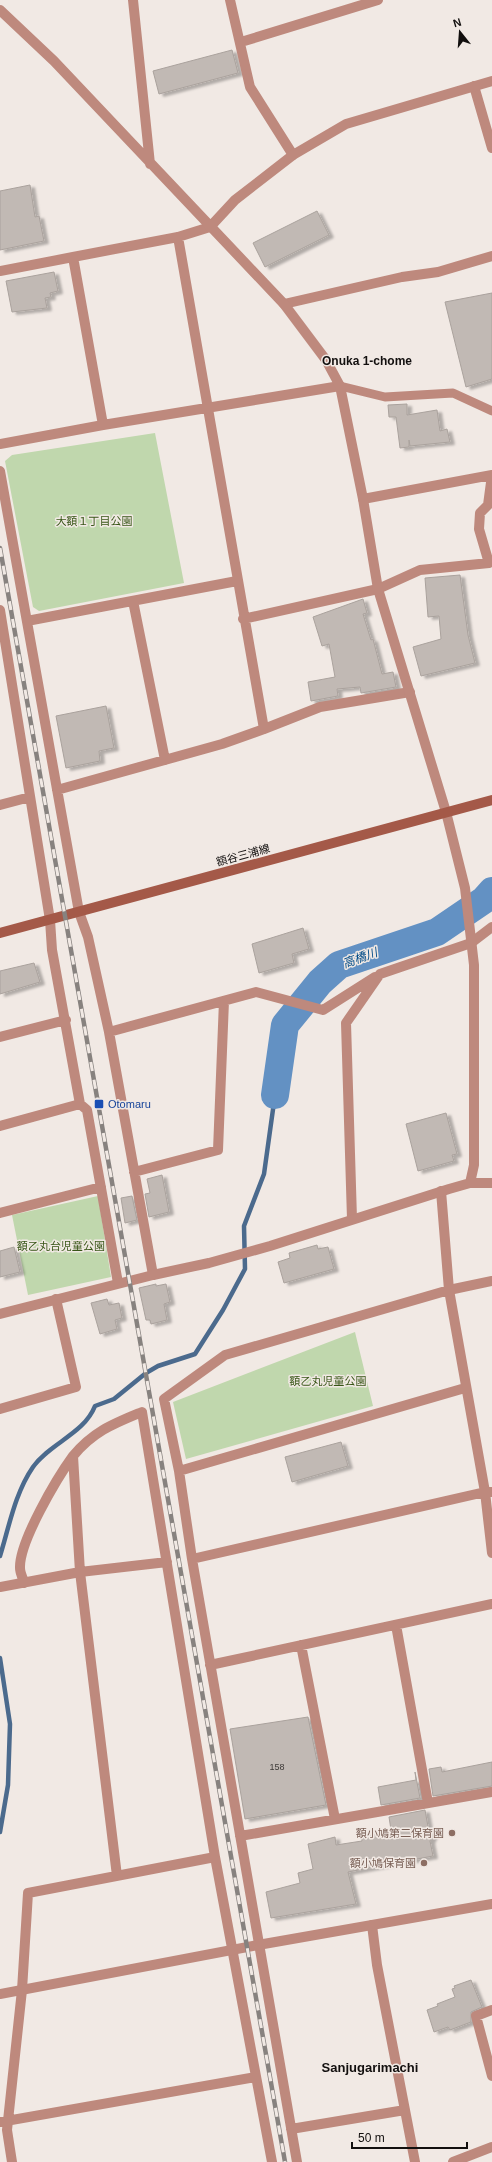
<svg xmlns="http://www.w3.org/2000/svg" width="492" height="2162" font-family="Helvetica,'Noto Sans JP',sans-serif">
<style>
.green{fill:#c0d7ad}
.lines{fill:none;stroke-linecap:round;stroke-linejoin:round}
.stream{stroke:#4b6a8d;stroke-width:4.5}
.river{stroke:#6391c3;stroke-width:28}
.building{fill:#c1b9b4;stroke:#aaa29d;filter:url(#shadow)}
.service{stroke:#be897d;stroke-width:9}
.minor{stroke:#be897d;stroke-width:10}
.tertiary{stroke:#be897d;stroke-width:10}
.secondary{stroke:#a45948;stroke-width:10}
.rail-casing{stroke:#87827f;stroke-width:4.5}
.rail{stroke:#f1e9e4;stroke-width:3;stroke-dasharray:9;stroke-linecap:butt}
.transit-dot{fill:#1a4fb4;stroke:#f1e9e4;stroke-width:1.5}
.education-dot{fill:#8d6e63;stroke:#f1e9e4;stroke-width:1.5}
.labels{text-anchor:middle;stroke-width:3;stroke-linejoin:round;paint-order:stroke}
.number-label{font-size:9px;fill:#3e3a38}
.park-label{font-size:11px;fill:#385617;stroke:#f1e9e4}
.street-label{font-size:11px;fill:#120f0e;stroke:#f1e9e4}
.transit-label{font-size:11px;fill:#164399;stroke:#f1e9e4;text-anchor:start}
.education-label{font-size:11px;fill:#785e54;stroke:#f1e9e4;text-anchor:end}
.neighbourhood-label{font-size:12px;font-weight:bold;fill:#120f0e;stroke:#f1e9e4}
.water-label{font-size:12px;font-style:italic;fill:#004b88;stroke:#f1e9e4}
.quarter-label{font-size:13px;font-weight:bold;fill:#120f0e;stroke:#f1e9e4}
</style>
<defs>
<filter id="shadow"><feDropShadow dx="4.5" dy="2.5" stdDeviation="1" flood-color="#0004"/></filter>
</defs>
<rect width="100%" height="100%" fill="#f1e9e4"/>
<path class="green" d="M155,433L184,583L39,611L33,607L5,461L12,455Z
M98,1196L111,1277L28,1295L12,1215Z
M355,1332L373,1406L186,1459L173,1402Z"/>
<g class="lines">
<path class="stream" d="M0,1556C9,1527 15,1493 33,1467C50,1443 84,1434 95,1406L114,1399L146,1373L158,1366L195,1354L223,1310L245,1269L244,1226L264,1174L275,1095
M0,1658L10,1724L8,1785L0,1832"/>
<path class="river" d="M275,1095L285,1025L320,982L339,965L437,932L484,900L492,891"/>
</g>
<path class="building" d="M232,50L238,73L159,94L153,71Z
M30,185L35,217L39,216L44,241L0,250V191Z
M317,211L329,235L265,267L253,243Z
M54,272L58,291L50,293L51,297L45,298L47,308L12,312L6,281Z
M492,293V379L466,387L445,302Z
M407,404V415L437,410L440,431L447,429L450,442L410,446L409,440V447L400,448L396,417H389L388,405Z
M460,575L468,635L475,663L421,676L413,647L441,639L439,616L428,617L425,578Z
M363,599L367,613L363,614L371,640L373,639L382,674L393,672L396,687L361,693L360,687L337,689L338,696L311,701L308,682L335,677L329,644L322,646L313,617Z
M106,706L114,748L99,751L100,761L66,768L56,716Z
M303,928L309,949L292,954L294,963L259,973L252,944Z
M34,963L40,982L0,994V971Z
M446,1113L457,1154L452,1155L454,1161L418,1171L406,1124Z
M162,1175L169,1212L149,1217L145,1194L150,1193L147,1179Z
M132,1196L137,1220L125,1223L121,1198Z
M317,1245L318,1249L328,1247L334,1269L284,1283L278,1262L290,1258L289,1253Z
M14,1247L20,1272L0,1277V1251Z
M156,1284V1286L166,1284L170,1302L164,1304L167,1320L151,1324L150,1320H146L139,1288Z
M107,1299L109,1305L119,1303L122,1318L115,1320L117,1329L100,1334L91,1303Z
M341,1442L348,1466L292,1482L285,1457Z
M308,1717L326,1805L245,1819L230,1729Z
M492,1762V1786L433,1796L429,1769L441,1767L442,1772Z
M415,1772L420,1798L381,1805L378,1787L416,1780Z
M425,1810L429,1832L433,1835L430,1841L433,1856L348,1872L356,1904L271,1918L266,1892L300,1883L298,1873L313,1869L308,1844L335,1837L336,1845L362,1841L361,1835L391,1830L389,1817Z
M471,1980L482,2007L471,2012V2022L450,2030L448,2027L434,2032L427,2010L438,2006L437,2004L455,1997L452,1989L455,1988L454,1986Z"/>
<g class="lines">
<path class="service" d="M340,386L385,397L453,393L492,411"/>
<path class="minor" d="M230,0L250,87L293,155
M241,42L378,0
M474,86L492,148
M178,237L264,729L320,707L410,692
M0,271L73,257
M284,304L402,277L438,272L492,256
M103,425L73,257L178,237L210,227
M0,444L103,425L340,386
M0,471L79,912L88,937L109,1032L153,1275
M133,601L165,760
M0,610L50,920L52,950L80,1104L87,1110L118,1283
M243,619L378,589L420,570L489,563L479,529L480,513L488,505L492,475L363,499
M27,621L237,581
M57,790L222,744L264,729
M0,805L30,797
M109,1032L256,992L323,1010L375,977
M0,1037L66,1020
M0,1126L80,1104
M134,1172L218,1150L224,1001
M441,1191L449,1290L225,1355L164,1399L179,1471L192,1559L485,1492L449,1290L492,1281
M0,1213L101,1187
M352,1219L346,1023L380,974L471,943L492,927
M0,1409L76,1387L56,1299
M179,1471L465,1388
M492,1492H485L492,1553
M192,1559L297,2162
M24,1583C23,1578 20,1573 20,1568C19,1542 57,1478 73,1456
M0,1587L80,1572L73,1456C94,1431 113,1424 142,1412L215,1857L272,2162
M396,1625L428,1803
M301,1645L335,1819
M210,1665L492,1604
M240,1836L492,1792
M117,1876L80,1572L167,1562
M372,1925L377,1965L415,2162
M492,2010L476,2016L492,2076
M0,2122L256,2077
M291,2129L405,2110
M12,2162L7,2130L22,1990L28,1893L215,1857
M453,2162L492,2147"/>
<path class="tertiary" d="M133,0L150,164
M0,10L54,61L284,304L326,360L340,386L363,499L378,589L446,812L465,888L474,965V1165L470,1183
M210,227L235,200L293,155L346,124L492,81
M0,1314L153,1275L209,1263L270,1246L449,1189L470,1183H492
M0,1994L258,1945L492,1904"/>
<path class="secondary" d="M0,933L492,800"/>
<g class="rail-casing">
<path id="rail" d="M0,548L285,2162"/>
</g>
<use href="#rail" class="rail"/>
</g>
<rect class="transit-dot" x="94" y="1099" width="10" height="10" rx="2"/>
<g class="education-dot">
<circle cx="452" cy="1833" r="4"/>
<circle cx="424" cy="1863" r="4"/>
</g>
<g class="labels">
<g class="number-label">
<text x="277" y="1770">158</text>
</g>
<g class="park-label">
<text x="94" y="525">大額１丁目公園</text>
<text x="61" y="1250">額乙丸台児童公園</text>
<text x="328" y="1385">額乙丸児童公園</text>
</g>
<g class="street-label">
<text transform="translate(243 855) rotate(-15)" y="4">額谷三浦線</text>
</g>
<g class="transit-label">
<text x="108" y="1108">Otomaru</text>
</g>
<g class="education-label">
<text x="444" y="1837">額小鳩第二保育園</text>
<text x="416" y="1867">額小鳩保育園</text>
</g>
<g class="neighbourhood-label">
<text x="367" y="365">Onuka 1-chome</text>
</g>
<g class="water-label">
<text transform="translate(360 958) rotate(-20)" y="4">高橋川</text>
</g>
<g class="quarter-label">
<text x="370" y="2072">Sanjugarimachi</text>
</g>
</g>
<g transform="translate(460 32) rotate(343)" stroke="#f1e9e4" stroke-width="3" paint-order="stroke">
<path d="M0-3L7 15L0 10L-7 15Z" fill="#120f0e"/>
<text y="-6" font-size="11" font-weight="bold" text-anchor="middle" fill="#120f0e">N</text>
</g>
<path d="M352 2142v6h115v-6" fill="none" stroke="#120f0e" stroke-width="2"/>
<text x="358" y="2142" font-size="12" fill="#120f0e" stroke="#f1e9e4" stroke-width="3" paint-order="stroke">50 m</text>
</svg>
